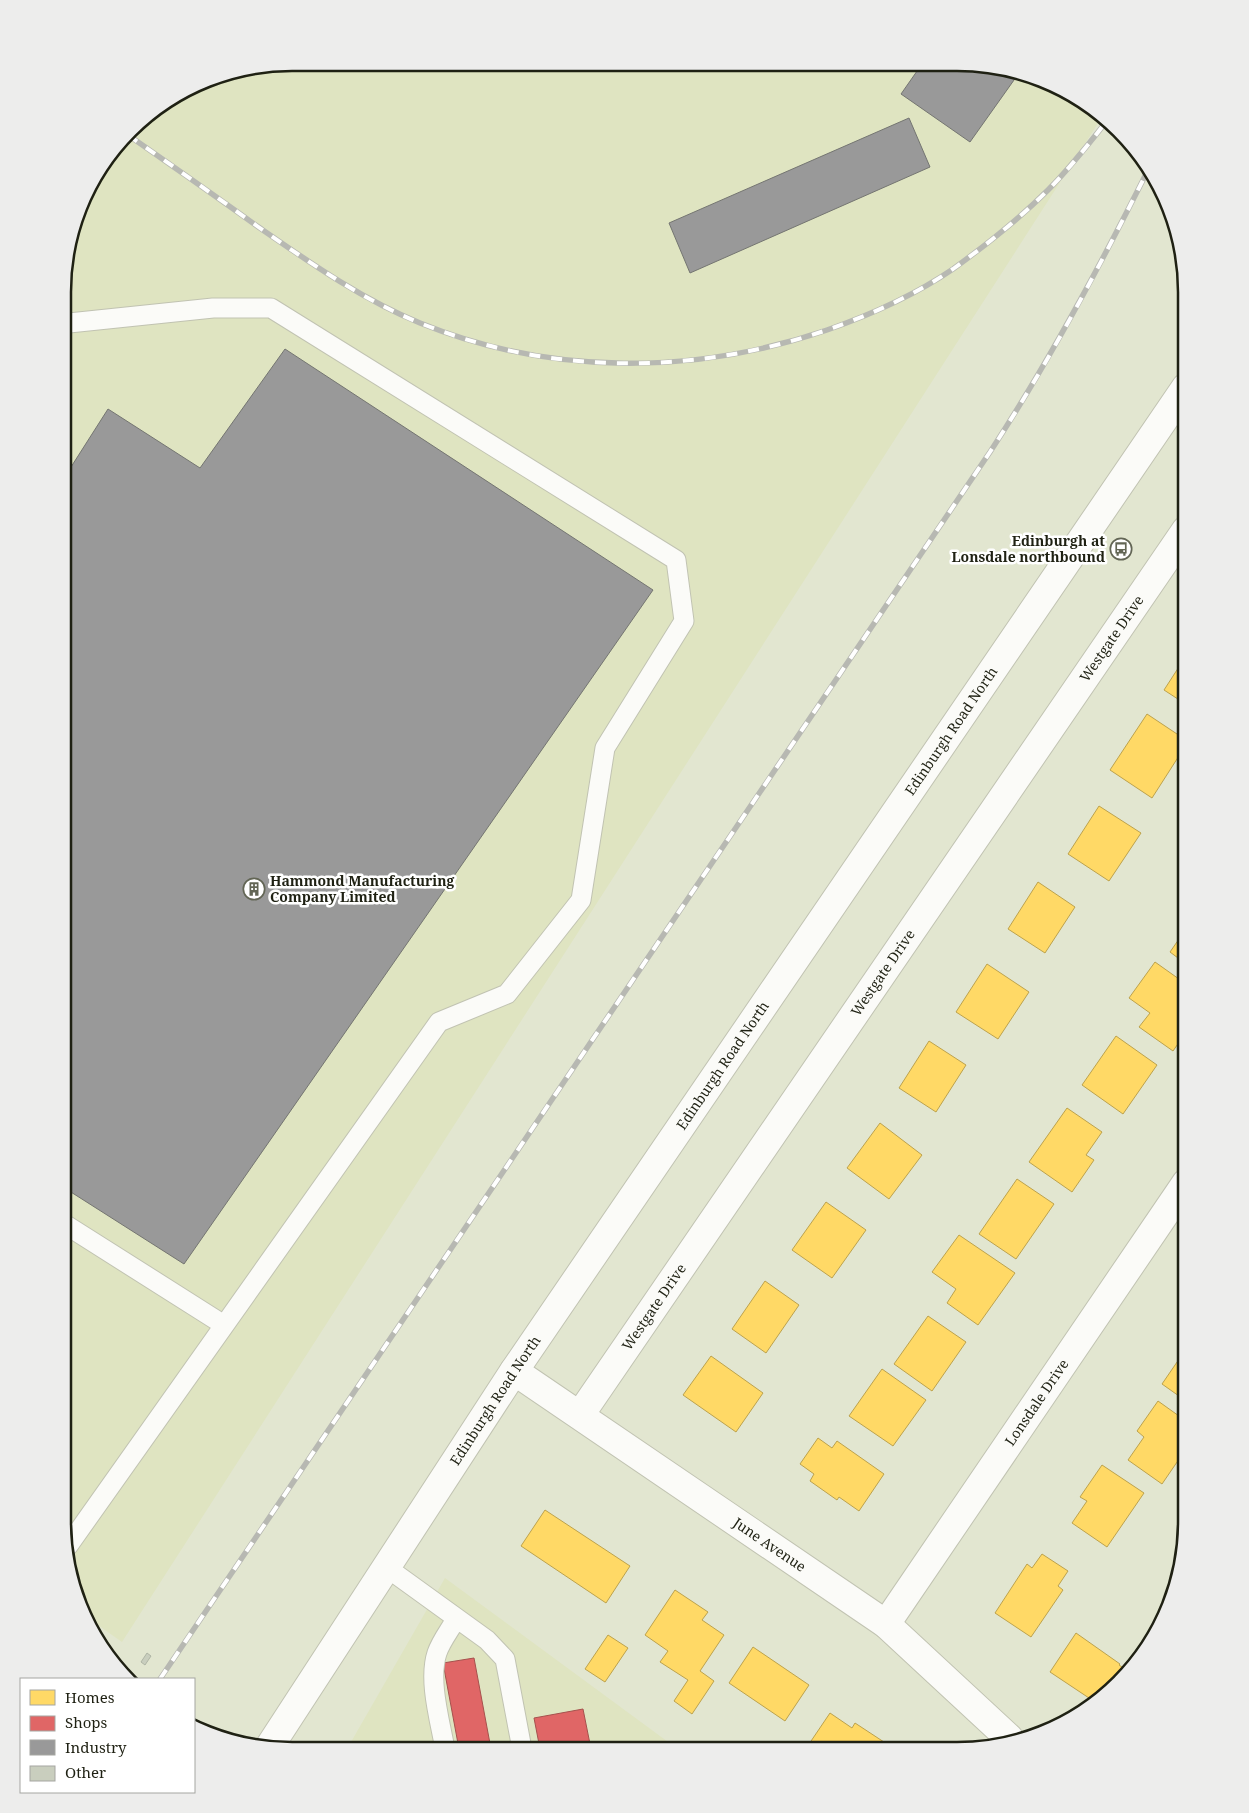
<svg xmlns="http://www.w3.org/2000/svg" width="1249" height="1813" font-family="'Noto Serif',serif">
<style>
.built{fill:#dfe4c1}
.homes{fill:#ffd966;stroke:#bca24d}
.shops{fill:#e06666;stroke:#a6514d}
.industry{fill:#999;stroke:#747571}
.building{fill:#c9cebe;stroke:#afb5a5}
.lines{fill:none;stroke-linecap:round;stroke-linejoin:round}
.service-casing{stroke:#c1c3b2;stroke-width:21}
.minor-casing{stroke:#c1c3b2;stroke-width:30}
.secondary-casing{stroke:#c1c3b2;stroke-width:30}
.service{stroke:#fbfbf8;stroke-width:19}
.minor{stroke:#fbfbf8;stroke-width:28}
.secondary{stroke:#fbfbf8;stroke-width:28}
.rail-casing{stroke:#b7b8b2;stroke-width:5.5}
.rail{stroke:#fff;stroke-width:4;stroke-dasharray:11;stroke-linecap:butt}
.labels{text-anchor:middle;stroke-width:5;stroke-linejoin:round;paint-order:stroke}
.poi-label{font-size:14px;font-weight:bold;fill:#1f2113;stroke:#fff;text-anchor:end}
.street-label{font-size:14px;fill:#1f2113;stroke:#fff}
.rim{fill:none;stroke:#1f2113;stroke-width:2.5}
</style>
<rect width="100%" height="100%" fill="#e2e6d0"/>
<path class="built" d="M293,63L987,65L1045,80L1096,110L1102,117L122,1642L85,1616L63,1520L65,262L93,178L141,119L218,75Z
M445,1578L679,1750L347,1749Z"/>
<path class="homes" d="M1186,656V713L1180,709L1184,703L1164,690Z
M1147,714L1186,740V745L1152,798L1110,770Z
M1099,806L1141,833L1109,881L1068,854Z
M1038,882L1075,907L1045,953L1008,929Z
M1186,929V964L1170,952Z
M1155,962L1186,984V1032L1173,1051L1139,1027L1150,1013L1129,998Z
M987,964L1029,992L998,1039L956,1012Z
M1116,1036L1157,1065L1123,1114L1082,1085Z
M929,1041L966,1065L936,1112L899,1088Z
M1067,1108L1102,1132L1086,1155L1094,1160L1072,1192L1029,1162Z
M880,1123L922,1155L889,1199L847,1168Z
M1017,1179L1054,1204L1016,1259L979,1234Z
M826,1202L866,1230L832,1278L792,1250Z
M959,1235L1015,1273L978,1325L947,1303L956,1289L932,1272Z
M765,1281L799,1305L766,1353L732,1329Z
M928,1316L966,1342L932,1391L894,1364Z
M1186,1349V1401L1162,1384Z
M711,1356L763,1393L736,1432L683,1395Z
M882,1369L926,1400L893,1446L849,1416Z
M1158,1401L1186,1421V1449L1162,1484L1128,1460L1144,1437L1137,1431Z
M818,1438L832,1448L837,1441L884,1474L859,1511L839,1497L837,1500L810,1481L814,1474L800,1464Z
M1102,1465L1144,1493L1107,1547L1072,1523L1087,1501L1080,1497Z
M545,1510L630,1566L606,1603L521,1546Z
M1042,1554L1068,1571L1058,1586L1063,1590L1031,1637L995,1613L1027,1564L1032,1568Z
M675,1590L708,1612L702,1620L724,1635L700,1671L714,1681L692,1714L674,1701L688,1680L660,1662L668,1651L645,1635Z
M1076,1633L1120,1664L1119,1665L1128,1671L1108,1694L1098,1700H1097L1095,1702L1050,1672Z
M608,1635L628,1648L605,1682L585,1669Z
M753,1647L809,1685L785,1721L729,1683Z
M830,1713L852,1728L855,1723L887,1744L883,1750H811L807,1747Z"/>
<path class="shops" d="M474,1658L491,1749H459L443,1663Z
M583,1709L591,1749H540L534,1718Z"/>
<path class="industry" d="M922,64L987,65L1019,73L970,142L901,94Z
M909,118L930,167L690,273L669,223Z
M285,349L653,590L184,1264L63,1187L64,478L108,409L200,468Z"/>
<path class="building" d="M147,1653L151,1656L145,1665L141,1662Z"/>
<g class="lines">
<g class="service-casing">
<path id="service" d="M64,320L69,323L213,308H271L676,560L684,621L605,748L581,900L507,994L439,1022L68,1546
M63,1223L224,1325
M386,1567L487,1640L505,1659L522,1749
M445,1749C440,1721 428,1680 437,1653C441,1641 450,1630 456,1619"/>
</g>
<g class="minor-casing">
<g id="minor">
<path id="s1" d="M514,1371L886,1624L1009,1738"/>
<path id="s2" d="M580,1415L1186,530"/>
<path id="s3" d="M886,1624L1186,1183"/>
</g>
</g>
<g class="secondary-casing">
<g id="secondary">
<path id="s4" d="M268,1749L514,1371L1186,387"/>
</g>
</g>
<use href="#service" class="service"/>
<use href="#minor" class="minor"/>
<use href="#secondary" class="secondary"/>
<g class="rail-casing">
<path id="rail" d="M128,135C171,165 214,195 257,226C309,262 361,299 420,323C551,376 695,375 827,330C870,315 915,295 953,269C986,245 1019,219 1048,190C1069,169 1088,145 1106,122
M160,1679L990,452C1049,362 1099,268 1147,172"/>
</g>
<use href="#rail" class="rail"/>
</g>
<defs>
<g id="bus-ring" transform="scale(1.125)"><circle r="9.5" fill="#fff" stroke="#636655" stroke-width="1.5"/><path d="M-5-6H5V4H4V6H2V4H-2V6H-4V4H-5ZM-3.5-4V0h7V-4ZM-3.5 1.2v1.5H-2V1.2ZM2 1.2v1.5H3.5V1.2Z" fill="#636655"/></g>
<g id="building-ring" transform="scale(1.125)"><circle r="9.5" fill="#fff" stroke="#636655" stroke-width="1.5"/><path d="M-4-6H4V6H1V3H-1V6H-4ZM-2.5-4.3h1.7v1.8h-1.7ZM.8-4.3h1.7v1.8H.8ZM-2.5-1h1.7V.8h-1.7ZM.8-1h1.7V.8H.8Z" fill="#636655"/></g>
</defs>
<g fill-rule="evenodd">
<use href="#bus-ring" x="1121" y="549"/>
<use href="#building-ring" x="254" y="889"/>
</g>
<g class="labels">
<g class="poi-label">
<text x="1105" y="546">Edinburgh at<tspan x="1105" dy="16">Lonsdale northbound</tspan></text>
<text x="270" y="886" text-anchor="start">Hammond Manufacturing<tspan x="270" dy="16">Company Limited</tspan></text>
</g>
<g class="street-label">
<text dy="5" stroke="none"><textPath href="#s2" startOffset="941">Westgate Drive</textPath></text>
<text dy="5" stroke="none"><textPath href="#s4" startOffset="1226">Edinburgh Road North</textPath></text>
<text dy="5" stroke="none"><textPath href="#s2" startOffset="536">Westgate Drive</textPath></text>
<text dy="5" stroke="none"><textPath href="#s4" startOffset="821">Edinburgh Road North</textPath></text>
<text dy="5" stroke="none"><textPath href="#s2" startOffset="131">Westgate Drive</textPath></text>
<text dy="5" stroke="none"><textPath href="#s4" startOffset="416">Edinburgh Road North</textPath></text>
<text dy="5" stroke="none"><textPath href="#s3" startOffset="268">Lonsdale Drive</textPath></text>
<text dy="5" stroke="none"><textPath href="#s1" startOffset="309">June Avenue</textPath></text>
</g>
</g>
<path d="M0 0H1249V1813H0ZM292 71H957A221 221 0 0 1 1178 292V1521A221 221 0 0 1 957 1742H292A221 221 0 0 1 71 1521V292A221 221 0 0 1 292 71Z" fill="#ededec" fill-rule="evenodd"/>
<path class="rim" d="M292 71H957A221 221 0 0 1 1178 292V1521A221 221 0 0 1 957 1742H292A221 221 0 0 1 71 1521V292A221 221 0 0 1 292 71Z"/>
<rect x="20" y="1678" width="175" height="115" fill="#ffffff" stroke="#a5a6a1"/>
<rect x="30" y="1690" width="25" height="15" fill="#ffd966" stroke="#a5a6a1"/>
<text x="65" y="1703" font-size="15" fill="#1f2113">Homes</text>
<rect x="30" y="1716" width="25" height="15" fill="#e06666" stroke="#a5a6a1"/>
<text x="65" y="1728" font-size="15" fill="#1f2113">Shops</text>
<rect x="30" y="1740" width="25" height="15" fill="#999999" stroke="#a5a6a1"/>
<text x="65" y="1753" font-size="15" fill="#1f2113">Industry</text>
<rect x="30" y="1766" width="25" height="15" fill="#c9cebe" stroke="#a5a6a1"/>
<text x="65" y="1778" font-size="15" fill="#1f2113">Other</text>
</svg>
